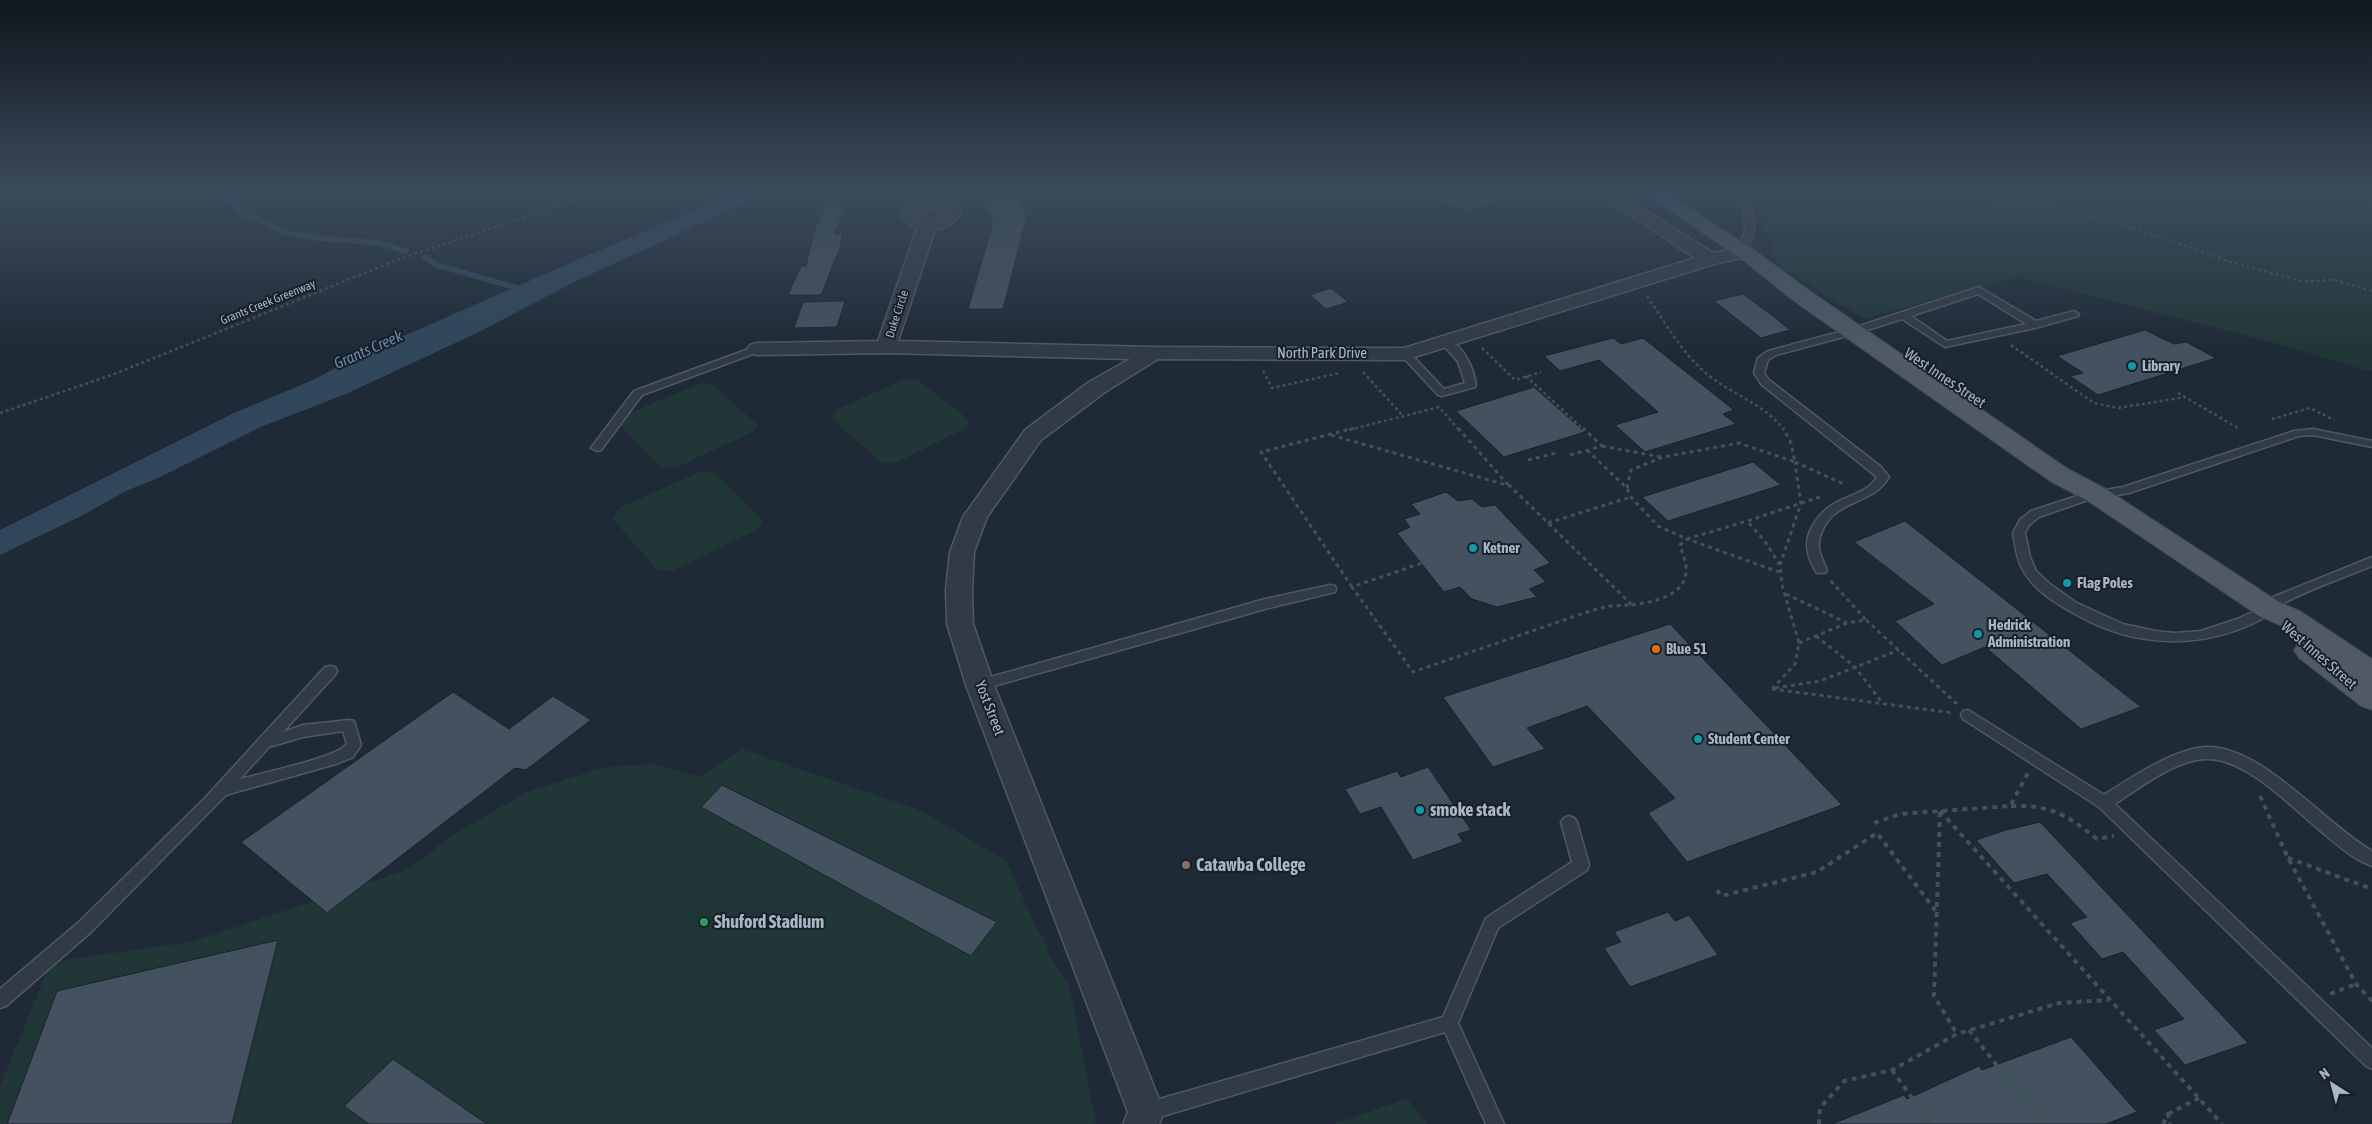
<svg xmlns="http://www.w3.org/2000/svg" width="2372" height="1124" font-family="'Asap Condensed',sans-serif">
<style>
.green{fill:#213737}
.water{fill:#31475c}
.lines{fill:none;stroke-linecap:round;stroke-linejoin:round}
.stream{stroke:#31475c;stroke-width:5.5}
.building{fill:#44515f;stroke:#19222c}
.service-casing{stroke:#4f5964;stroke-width:3}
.minor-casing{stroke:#4f5964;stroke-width:3}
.primary-casing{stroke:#3b444f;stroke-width:2}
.path-far2{stroke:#3f5455;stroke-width:2.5;stroke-dasharray:3 3;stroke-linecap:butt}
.path-far1{stroke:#3f5455;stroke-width:3;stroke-dasharray:4 4;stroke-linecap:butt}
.path{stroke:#3f5455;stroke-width:4;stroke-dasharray:5 5;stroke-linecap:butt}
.service{fill:#313b45;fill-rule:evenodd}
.minor{fill:#313b45;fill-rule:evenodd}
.primary{fill:#4f5a66;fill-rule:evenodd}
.culture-dot{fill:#0f9aa8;stroke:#172029;stroke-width:2}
.food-dot{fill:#e8710a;stroke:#172029;stroke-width:2}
.education-dot{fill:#8d6e63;stroke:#172029;stroke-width:2}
.leisure-dot{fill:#2e9e5b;stroke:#172029;stroke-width:2}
.labels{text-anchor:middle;stroke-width:4;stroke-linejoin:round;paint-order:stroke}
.far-street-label{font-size:12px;fill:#abb6c3;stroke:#172029}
.street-label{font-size:15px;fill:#abb6c3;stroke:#172029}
.poi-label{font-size:15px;font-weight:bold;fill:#abb6c3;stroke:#172029;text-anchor:start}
.water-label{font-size:16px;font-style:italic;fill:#6b89a8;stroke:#172029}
.near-poi-label{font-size:18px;font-weight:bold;fill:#abb6c3;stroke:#172029;text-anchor:start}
</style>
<rect width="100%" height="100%" fill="#1e2a35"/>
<path class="green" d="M1751,192H2372V372L2267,341L2017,277L1864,319L1778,266Z
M905,379L918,380L969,420L966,428L896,463L881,462L832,419L836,410Z
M701,383L713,385L758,425L753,432L675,468L660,467L619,424L625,415Z
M701,471L715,473L763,520L758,529L673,571L657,570L613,519L619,508Z
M742,749L922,811L1006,861L1039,933L1043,935L1049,955L1069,984L1096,1124H0V1086L51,962L191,942L403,871L426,857L446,839L525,793L604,767L654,764L700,777Z
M1407,1099L1428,1124H1333Z"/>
<path class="water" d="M738,192H765L730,210L572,283L481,331L346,394L263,426L156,479L126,491L83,515L0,555V530L234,413L313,380L356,357L586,256Z"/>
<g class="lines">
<path class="stream" d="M222,192L243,213L283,232L318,238L380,243L406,251
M425,257L437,265L524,290"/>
</g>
<path class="building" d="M1015,194L1027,216L1003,309H968L993,223L981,200Z
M826,205H847L834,234L843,233L840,248L821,295H788L801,266H806L814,231Z
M1331,288L1348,302L1326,309L1310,295Z
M1743,294L1773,316L1790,330L1761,338L1714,301Z
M845,301L837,327L794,328L803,302Z
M2145,330L2174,344L2186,342L2216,358L2098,395L2070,376L2083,373L2057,356Z
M1613,338L1621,344L1643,338L1734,410L1723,414L1736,424L1645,452L1615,425L1658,412L1599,360L1560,371L1544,356Z
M1534,387L1585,432L1504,457L1456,411Z
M1753,462L1781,485L1668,521L1642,497Z
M1446,492L1458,501L1472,499L1482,507L1495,505L1550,563L1534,570L1546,582L1529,589L1537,597L1497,607L1472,599L1460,587L1444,592L1397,533L1410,527L1404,519L1420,514L1411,504Z
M1905,521L2141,707L2081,729L1985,647L1942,665L1895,621L1934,604L1854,542Z
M1670,624L1842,805L1687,862L1648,813L1675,798L1587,706L1527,728L1545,749L1493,767L1443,697Z
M453,692L509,729L553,696L591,720L526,770L515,768L327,913L241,842Z
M1428,767L1471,830L1458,834L1463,842L1413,860L1381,807L1360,814L1345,789L1397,771L1401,777Z
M722,785L997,922L971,956L701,807Z
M2040,822L2248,1043L2185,1065L2154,1030L2184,1019L2123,952L2102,959L2070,923L2087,917L2047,874L2014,883L1976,840L2006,830Z
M1668,912L1675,921L1689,915L1718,955L1630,987L1604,948L1621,942L1614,932Z
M278,940L232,1124H7L57,991Z
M2071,1037L2137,1112L2106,1124H1832L1904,1095L1907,1099L1979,1066L1982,1070Z
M393,1059L487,1124H369L344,1106Z"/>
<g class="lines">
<g class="service-casing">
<path id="service" d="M1739,192H1747C1752,217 1761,229 1744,252L1741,253L1736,250C1752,229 1743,216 1739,192Z
M1979,287L2036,321L2074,311L2079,314L2078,316L2035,328L1945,347L1902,319L1858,333L1776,355L1768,360L1764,373L1769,380L1880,466L1889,477C1873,505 1837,499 1823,529C1815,545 1820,555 1827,570L1825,573H1817C1808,558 1803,545 1811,529C1829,492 1863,501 1877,477L1761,384L1754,373L1758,358L1768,351L1850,329ZM1978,294L2026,324L1947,341L1911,316Z
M1446,339C1463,344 1474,369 1476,385L1475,387L1442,396L1438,395L1400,354L1405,351L1409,352L1444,389L1465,383L1458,362L1441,342Z
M757,346L762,349L761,351L642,395L601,450L597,451L591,448L634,391Z
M2313,429L2372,441V447L2313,435L2299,436L2129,493L2088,500L2039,517L2029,525L2025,533L2030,557L2036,571L2050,584L2075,602L2123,624L2156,631L2174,633L2201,631L2237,619L2257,610L2273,597L2372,557V566C2343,578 2312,588 2284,603C2276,607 2269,615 2260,620C2201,650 2135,648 2077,615C2057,604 2031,589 2021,566C2016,556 2015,544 2013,533L2020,520L2031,511L2086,493L2123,487L2294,431Z
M1330,585L1335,586L1336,589L1335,592L1265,609L980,690L975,689L973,685L975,681L980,680L1265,599Z
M330,666L335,667L337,671L335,675L283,732L303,725L349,720L354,721L361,745L353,757L336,764L226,795L91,932L6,1006L0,1008V989L79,922L205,798L325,667ZM343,731L347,744C336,758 261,773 240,779L269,747L303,737Z
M1968,710L2104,795C2130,778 2175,748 2207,747C2262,746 2325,824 2372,851V866C2350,858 2333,841 2316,827C2289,804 2244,758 2207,759C2177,759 2139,788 2115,804L2372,1048V1069L2366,1066L2099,807L1963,719L1961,715L1963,711Z
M1569,816L1574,818L1577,822L1589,865L1587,870L1498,928L1458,1023L1504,1124H1486L1445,1032L1146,1121L1140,1118L1137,1112L1140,1106L1146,1103L1443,1017L1486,918L1572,862L1561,822L1564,818Z"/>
</g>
<g class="minor-casing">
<path id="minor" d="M0,192H20L17,196L0,200Z
M1426,192H1453L1468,197L1484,192H1511L1508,196L1468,208L1429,196Z
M1596,192H1617L1713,253L1744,246L1751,248L1753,252L1751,256L1714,264L1405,360L1158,359L1105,392L1041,440L987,517L974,552L972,590L973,624L994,685L1164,1112L1159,1124H1123L1128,1112L966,685L947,624L946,590L950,552L963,517L1025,430L1089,382L1130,359L886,353L757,355L750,353L747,349L750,345L757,343L878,341L917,228L906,223L902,216C904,213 906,209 909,206C921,196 958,196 961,215L950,225L935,230L898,341L1154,347L1404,348L1695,258ZM930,210H937L943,214L932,219L920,216L922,213Z"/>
</g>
<g class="primary-casing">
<path id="primary" d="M1643,192H1665L1757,252L1810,291L2068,469L2106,489L2279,602L2300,611L2372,659V710L2361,706L2299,658L2294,650L2299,642L2303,641L2280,625L2259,616L2088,501L2050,481L1794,301L1743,260Z"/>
</g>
<path class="path-far2" d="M1945,192L1993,203L2075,211L2167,239L2224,260L2301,281L2335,280L2372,291
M1647,296C1667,325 1683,356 1712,378C1736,396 1765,405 1784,430
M2011,345L2094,403L2118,408L2186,397
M1482,348L1515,380L1541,372
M1263,371L1272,388L1340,373
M1363,372L1403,416
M1526,376L1584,430
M2178,393L2238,428
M0,413L112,375L397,260L600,192
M2272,419L2310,408L2334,420
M1349,430L1439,407L1459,430"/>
<path class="path-far1" d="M1458,428L1509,486
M1331,435L1510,486L1632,605L1610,606L1590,611L1413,672L1352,587L1422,563
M1602,446L1661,457
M1587,450L1627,488L1631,497L1658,526L1687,539L1747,521
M1570,455L1602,446L1583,428
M1528,460L1556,453
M1795,462L1846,485
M1627,488L1631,470L1663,457L1739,443L1795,462L1791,443L1783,428
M1548,523L1631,497
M1780,565L1801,503L1795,463
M1352,587L1261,452L1354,428
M1786,594L1847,623
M1632,605C1653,602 1688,596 1686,568C1686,560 1682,553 1680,545L1687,539L1779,572
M1866,620L1957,704
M1816,636L1855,667L1883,704
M1799,643L1847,623L1866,620L1830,580
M1775,688L1820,681L1899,650
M1772,689L1795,664L1799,643L1782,585L1780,565L1764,540L1747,521L1823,496
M1772,689L1953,713"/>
<path class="path" d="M2260,796L2288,858L2356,984L2372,1001
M2011,806C2051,805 2066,814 2097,839L2114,836
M1940,811L2222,1124
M1940,812L1934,996L1957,1034
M1874,823L1900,814L2010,806L2028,773
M2288,858L2372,889
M1717,890L1721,896L1817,872L1877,833L1938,914
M2330,994L2356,984
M1969,1030L2043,1124
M1892,1070L1931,1124
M2168,1114L2199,1098
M1819,1124L1820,1108L1844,1081L1892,1070L1957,1034L2059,1003L2108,1000
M2163,1124L2168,1114L2170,1124"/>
<use href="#service" class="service"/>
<use href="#minor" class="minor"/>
<use href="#primary" class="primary"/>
</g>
<linearGradient id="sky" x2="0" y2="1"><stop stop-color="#10171d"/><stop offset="0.55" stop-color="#3b4a5c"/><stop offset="1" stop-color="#3b4a5c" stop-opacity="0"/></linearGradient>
<rect width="2372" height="350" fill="url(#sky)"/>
<g class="culture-dot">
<circle cx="2132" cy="366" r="5"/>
<circle cx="1473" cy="548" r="5"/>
<circle cx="2067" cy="583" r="5"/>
<circle cx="1978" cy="634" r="5"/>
<circle cx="1698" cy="739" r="5"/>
<circle cx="1420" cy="810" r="5"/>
</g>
<circle class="food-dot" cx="1656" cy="649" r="5"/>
<circle class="education-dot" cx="1186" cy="865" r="5"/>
<circle class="leisure-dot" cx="704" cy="922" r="5"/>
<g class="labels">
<g class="far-street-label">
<text transform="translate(268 302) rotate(-22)" y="4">Grants Creek Greenway</text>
<text transform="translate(897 314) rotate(-72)" y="4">Duke Circle</text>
</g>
<g class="street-label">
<text x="1322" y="358">North Park Drive</text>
<text transform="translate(1945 378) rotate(34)" y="5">West Innes Street</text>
<text transform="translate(2319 655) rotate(41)" y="5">West Innes Street</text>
<text transform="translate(990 708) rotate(69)" y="5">Yost Street</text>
</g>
<g class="poi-label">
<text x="2142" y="371">Library</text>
<text x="1483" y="553">Ketner</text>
<text x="2077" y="588">Flag Poles</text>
<text x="1988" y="630">Hedrick<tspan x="1988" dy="17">Administration</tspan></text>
<text x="1666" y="654">Blue 51</text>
<text x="1708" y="744">Student Center</text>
</g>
<g class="water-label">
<text transform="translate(368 349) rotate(-24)" y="6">Grants Creek</text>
</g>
<g class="near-poi-label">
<text x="1430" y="816">smoke stack</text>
<text x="1196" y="871">Catawba College</text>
<text x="714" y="928">Shuford Stadium</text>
</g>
</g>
<g transform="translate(2332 1084) rotate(324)" stroke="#172029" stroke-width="4" paint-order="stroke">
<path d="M0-4L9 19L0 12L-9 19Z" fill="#abb6c3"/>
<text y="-8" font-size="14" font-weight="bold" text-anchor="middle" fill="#abb6c3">N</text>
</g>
</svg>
